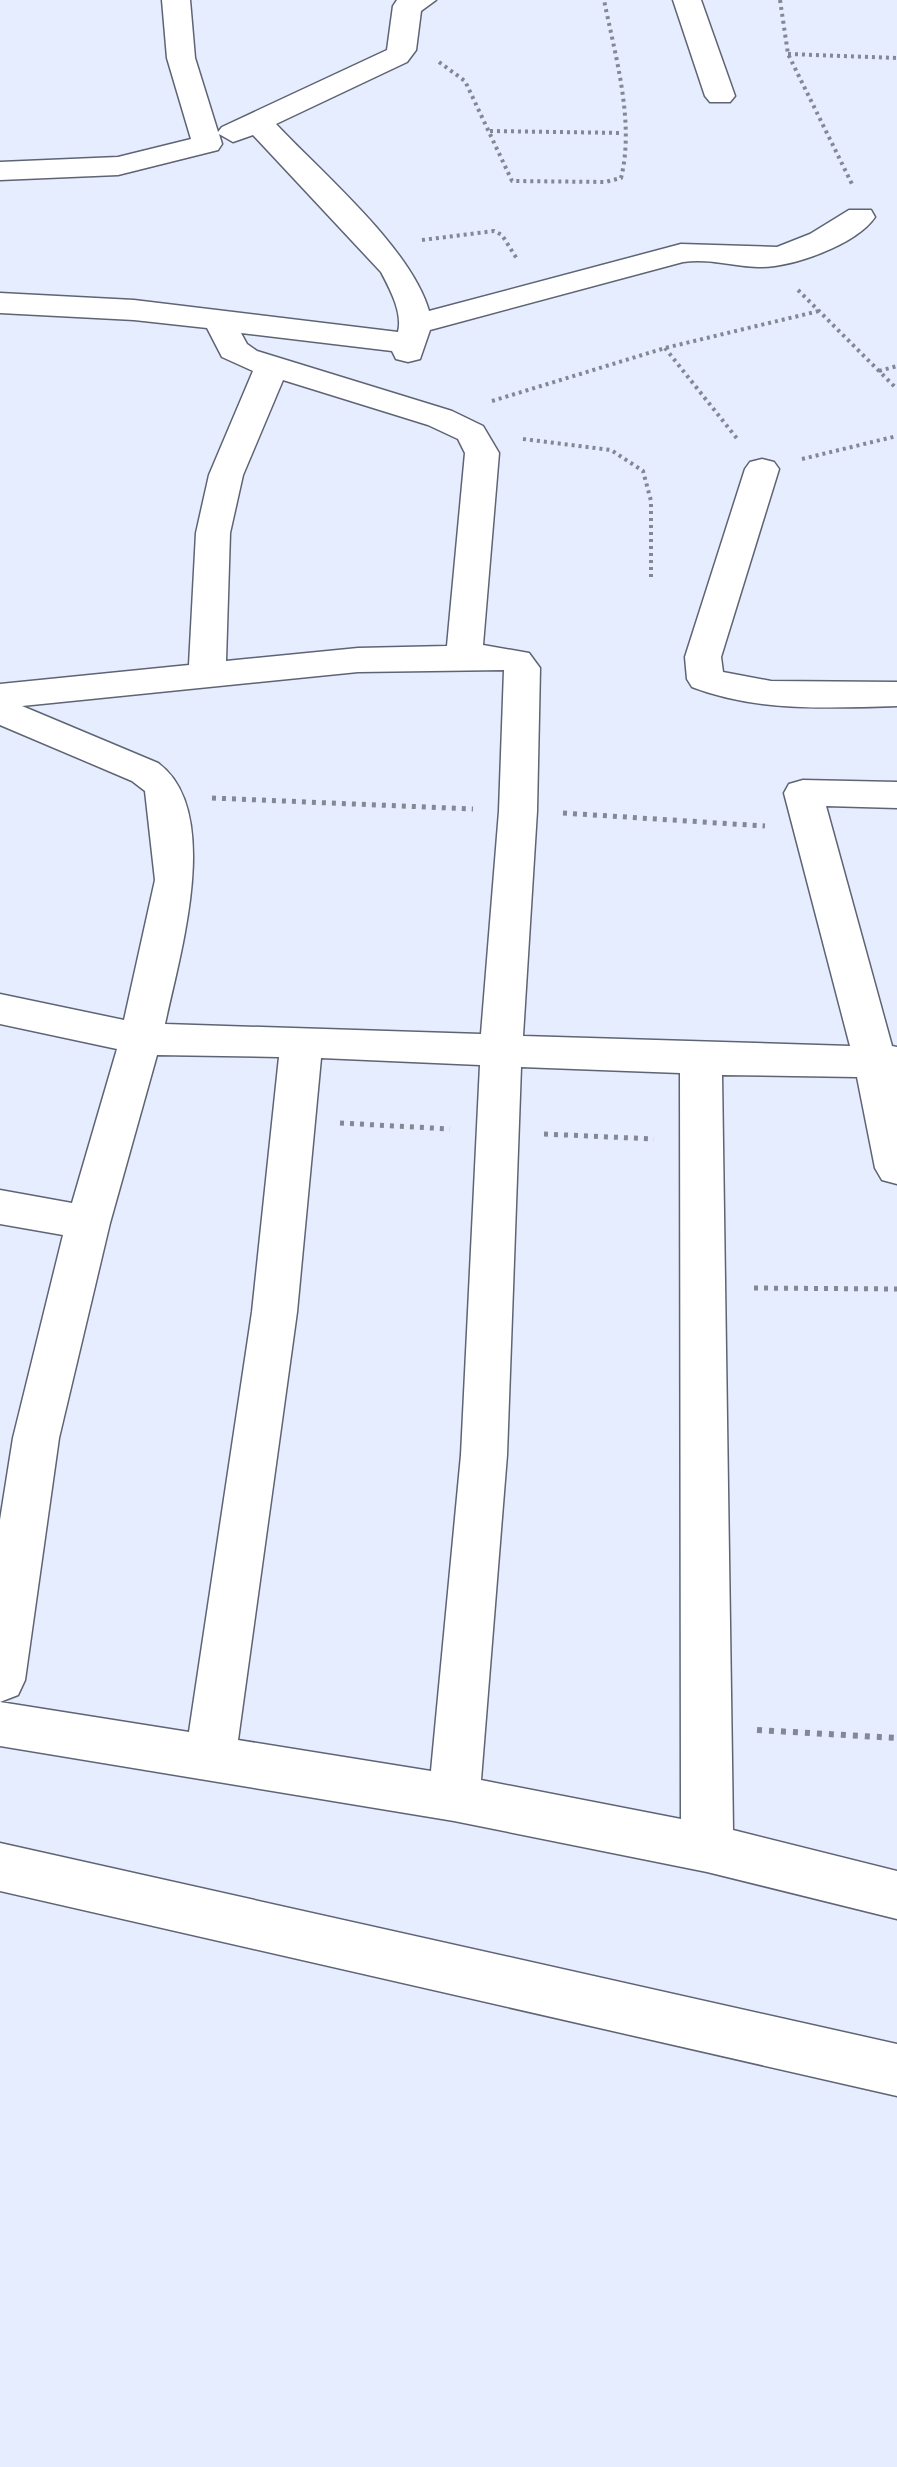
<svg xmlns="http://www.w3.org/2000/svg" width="897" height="2467" font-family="'Asap Condensed',sans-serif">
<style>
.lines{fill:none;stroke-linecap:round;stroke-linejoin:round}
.minor-casing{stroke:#5e6473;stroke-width:3}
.path-far2{stroke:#838894;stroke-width:4;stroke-dasharray:3 4;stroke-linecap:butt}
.path-far1{stroke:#838894;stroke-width:5;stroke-dasharray:4 6;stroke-linecap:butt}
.path{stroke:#838894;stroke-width:6;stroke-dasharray:5 7;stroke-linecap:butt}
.minor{fill:#fff;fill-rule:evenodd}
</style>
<rect width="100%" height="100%" fill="#e6edff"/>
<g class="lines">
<g class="minor-casing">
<path id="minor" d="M162,0H190L195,58L218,132L222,127L387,50L393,6L397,0H436L421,11L416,50L407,62L276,124C322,173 411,248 429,311L681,244L777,247L810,234L849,210H871L875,217C856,245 791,268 758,267C732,266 708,258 683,262L430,330L420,359L408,362L396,359L392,351L241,333L247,344L257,351L452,411L483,426L499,453L483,645L529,653L540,668L537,811L523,1036L850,1046L784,793L789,784L803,780L897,782V808L826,806L892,1046L897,1047V1184L882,1180L875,1168L857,1077L722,1075L733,1830L897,1871V1919L707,1872L454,1821L0,1746V1520L13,1438L63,1235L0,1224V1190L72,1203L117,1049L0,1024V994L124,1020L155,880L145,791L132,781L0,725V684L189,665L196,533L209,475L253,371L222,357L207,328L134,320L0,313V293L134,300L398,332C403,313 390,289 381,272L253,135L233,142L219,134L222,144L218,150L118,175L0,180V162L118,157L191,139L167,58ZM283,380L428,425L458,439L465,453L447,646L358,648L226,661L230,533L243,475ZM504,670L499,811L481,1034L165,1024C179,957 224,811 158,763L22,706L358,672ZM157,1055L279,1057L252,1312L189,1732L0,1702L18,1695L25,1680L59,1438L110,1223ZM321,1058L480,1065L461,1455L431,1771L238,1740L297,1312ZM521,1067L680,1073L681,1819L481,1780L507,1455Z
M673,0H701L735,96L730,102H710L705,96Z
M762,459L774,462L779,469L721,657L723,672L771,681L897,682V706C828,708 757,712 692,687L687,679L685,657L745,469L750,462Z
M0,1843L897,2044V2096L0,1891Z"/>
</g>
<path class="path-far2" d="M780,0L788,54L852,184
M788,54L897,58
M439,62L465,81L512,181L605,182L621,178C635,122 615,55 604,0
M490,131L623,133
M422,240L494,231L502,235L517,259
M798,290L897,389
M665,348L739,441
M879,371L897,366
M492,401L665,348L819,311
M523,439L611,450L643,471L651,501V577
M802,459L897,436"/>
<path class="path-far1" d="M212,798L473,809
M563,813L765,826
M340,1123L450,1129
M544,1134L654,1139
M754,1288L897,1289"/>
<path class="path" d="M757,1730L897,1738"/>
<use href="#minor" class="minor"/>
</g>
</svg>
